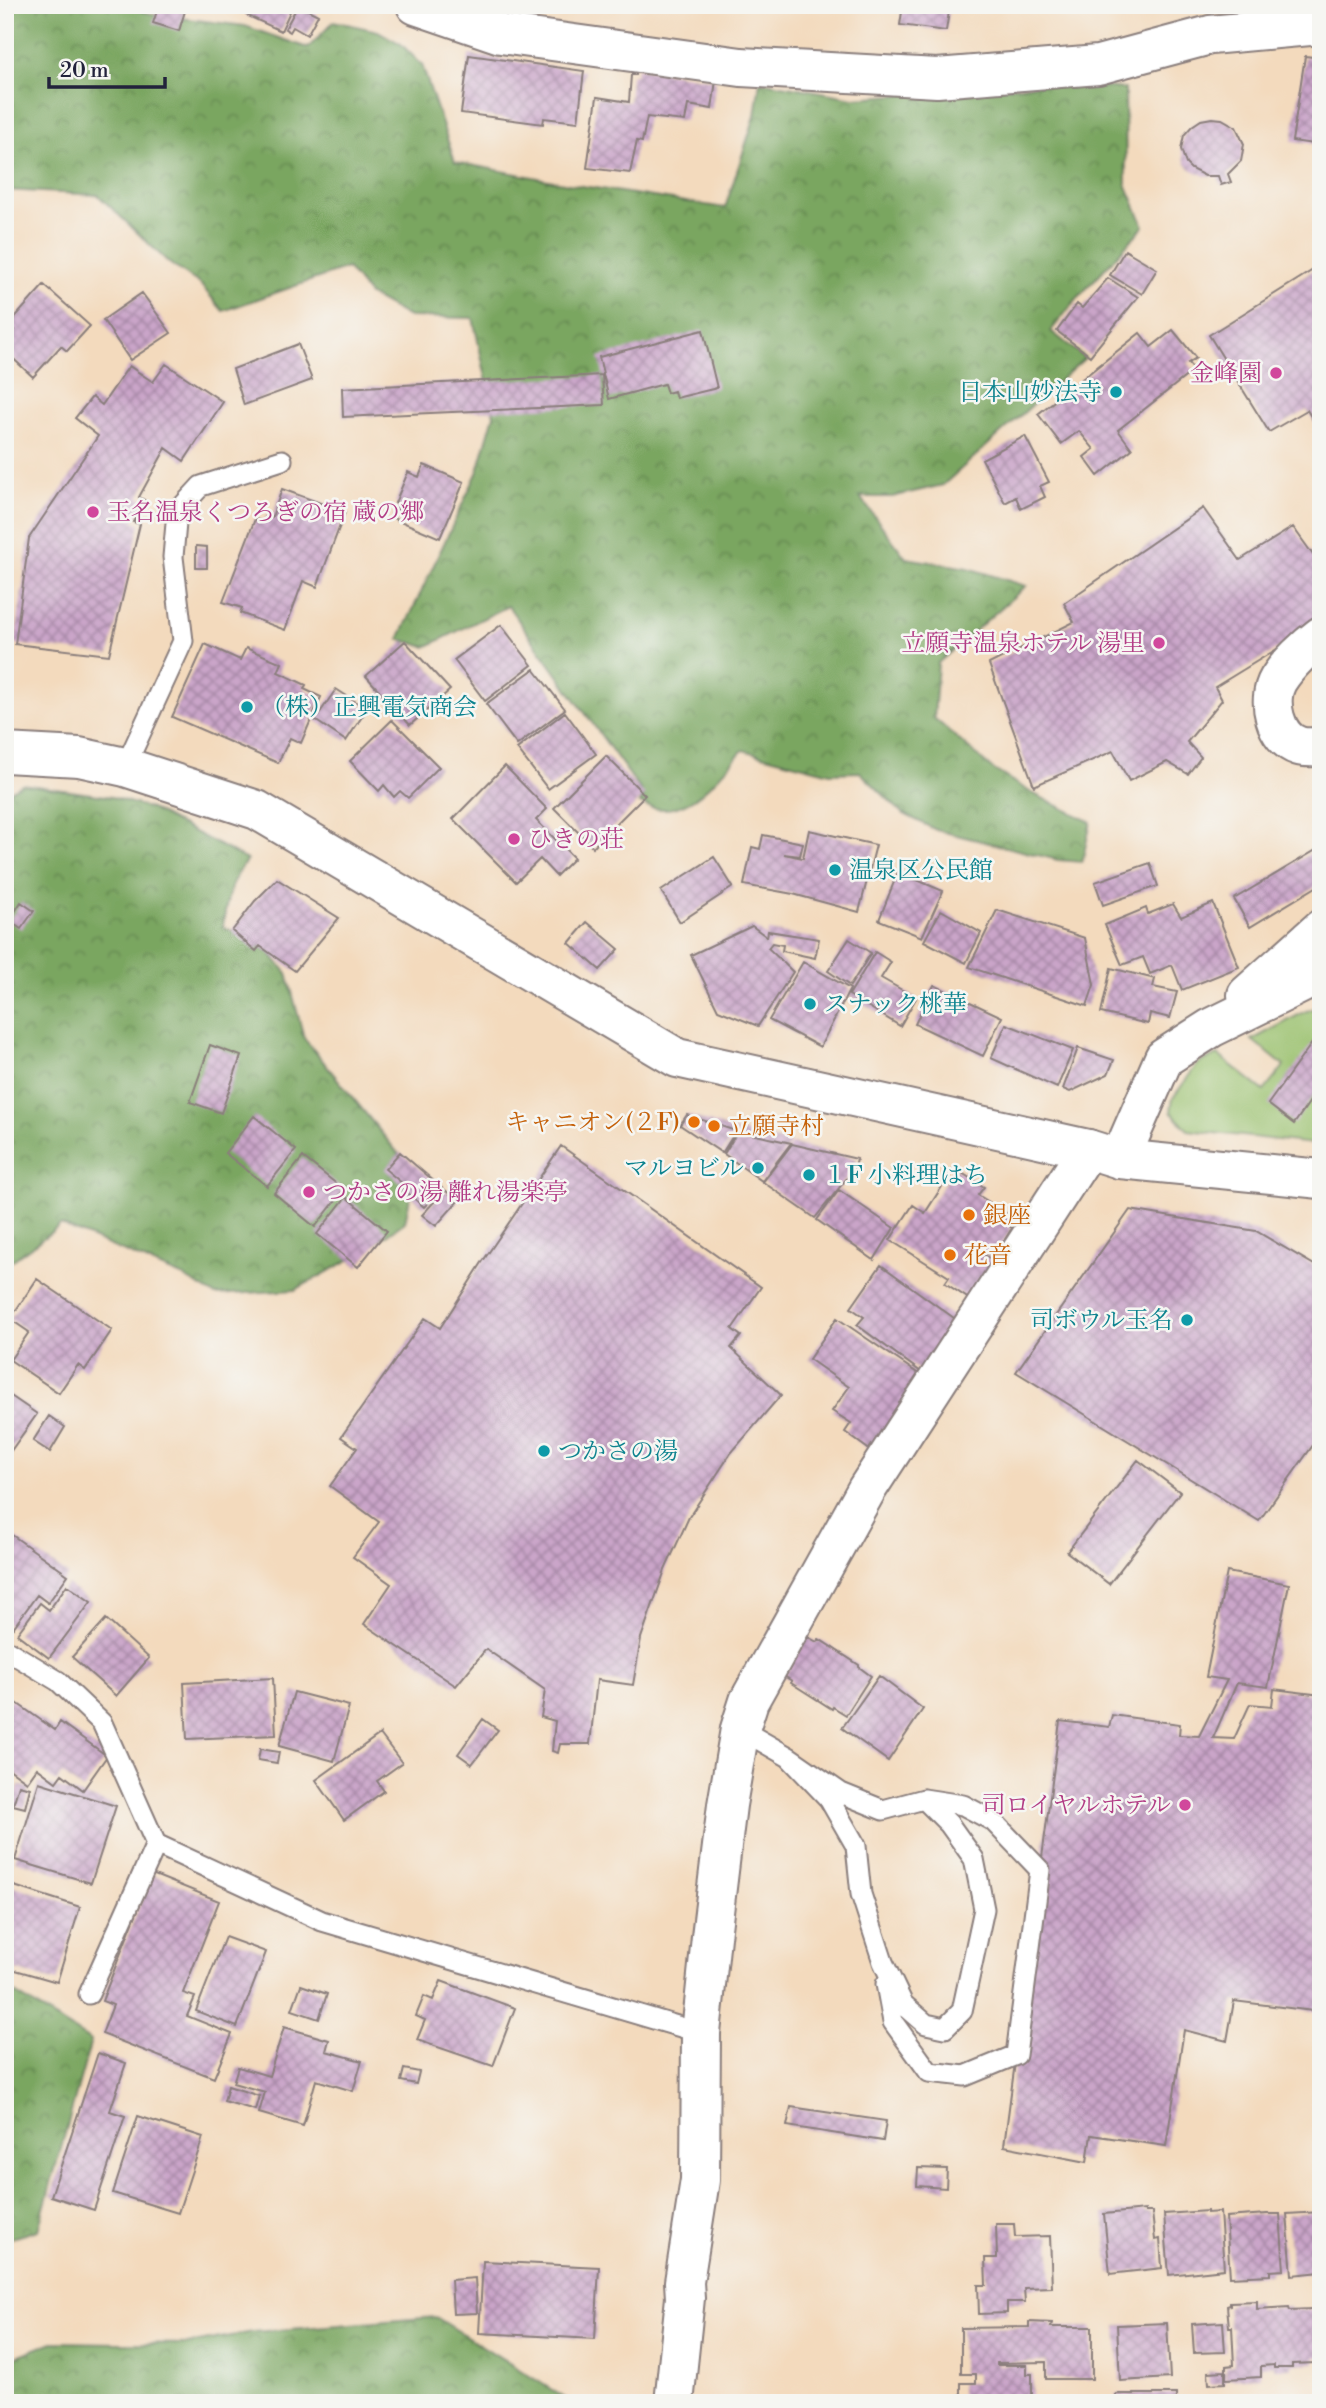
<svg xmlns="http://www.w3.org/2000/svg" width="1326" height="2408" font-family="'Libre Bodoni','Noto Serif JP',serif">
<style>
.forest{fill:url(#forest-crowns);stroke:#4e644e;stroke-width:2}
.green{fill:#99c06c;stroke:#5e7154;stroke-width:2}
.building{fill:url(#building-cross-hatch)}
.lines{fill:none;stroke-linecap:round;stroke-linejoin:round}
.service-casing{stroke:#8a7e7c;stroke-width:23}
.minor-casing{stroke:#8a7e7c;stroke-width:42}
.tertiary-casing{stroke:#8a7e7c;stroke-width:42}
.service{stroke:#fff;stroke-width:19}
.minor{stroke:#fff;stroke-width:38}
.tertiary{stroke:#fff;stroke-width:38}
.hotel-dot{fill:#d1479c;stroke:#f6f6f2;stroke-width:2.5}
.culture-dot{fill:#0f9aa8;stroke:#f6f6f2;stroke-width:2.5}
.food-dot{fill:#e8710a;stroke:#f6f6f2;stroke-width:2.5}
.labels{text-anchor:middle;stroke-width:5;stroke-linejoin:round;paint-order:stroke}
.hotel-label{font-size:24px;fill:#b23c85;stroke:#f6f6f2;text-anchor:end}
.culture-label{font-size:24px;fill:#0d838f;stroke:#f6f6f2;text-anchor:start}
.food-label{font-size:24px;fill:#c56008;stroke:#f6f6f2;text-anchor:start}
</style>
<defs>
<pattern id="forest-crowns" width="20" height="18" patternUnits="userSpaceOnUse" patternTransform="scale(1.75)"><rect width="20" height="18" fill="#7aa660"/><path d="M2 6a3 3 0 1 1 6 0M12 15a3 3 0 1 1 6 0" fill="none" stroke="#648750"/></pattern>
<pattern id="building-cross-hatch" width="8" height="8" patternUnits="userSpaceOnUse" patternTransform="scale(1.75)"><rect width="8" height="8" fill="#caa5c9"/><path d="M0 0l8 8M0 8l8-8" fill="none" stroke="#a486a4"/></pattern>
</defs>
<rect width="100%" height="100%" fill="#f6f6f2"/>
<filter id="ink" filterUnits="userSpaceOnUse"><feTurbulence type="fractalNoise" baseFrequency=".0143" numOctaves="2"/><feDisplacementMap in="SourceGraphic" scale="14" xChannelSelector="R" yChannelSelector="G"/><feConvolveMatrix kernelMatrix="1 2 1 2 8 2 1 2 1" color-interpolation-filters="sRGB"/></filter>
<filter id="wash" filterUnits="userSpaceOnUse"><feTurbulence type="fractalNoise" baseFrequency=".00686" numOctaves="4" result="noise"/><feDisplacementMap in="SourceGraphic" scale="28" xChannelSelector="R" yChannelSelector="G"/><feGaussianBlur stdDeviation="1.57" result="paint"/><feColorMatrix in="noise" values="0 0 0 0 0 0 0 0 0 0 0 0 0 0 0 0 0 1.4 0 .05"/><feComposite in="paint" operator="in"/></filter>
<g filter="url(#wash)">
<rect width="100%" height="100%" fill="#f3dabd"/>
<path class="forest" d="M5,5H121L156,15L245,26L308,48L334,21L378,31L401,44L422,65L455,162L569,184L725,208L755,116L760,81L854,98L1062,83L1125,89L1126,184L1144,226L1075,301L1051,331L1085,358L943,485L892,497H860L906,558L968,568L1026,586L938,663L934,718L991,768L1032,793L1091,822L1082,862L1058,860L936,830L902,813L860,772L830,773L743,750C715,779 685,826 640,803L644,795L508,606L426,647L399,639L478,471L494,415L473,318L409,317L369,295L347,268L223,311L200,284L169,263L98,195L5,190Z
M22,784L112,797L151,809L247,860C230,881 226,901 223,927L245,936L270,953L287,973L304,1038L415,1174L405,1222L362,1253L295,1290L215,1295L184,1277L61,1225L5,1266V794Z
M15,1993L91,2041L38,2230L5,2240V1994Z
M436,2317L568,2400V2403H5V2361L53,2342L188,2344L253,2332Z"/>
<path class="green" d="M1321,1006V1145L1188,1130L1171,1112L1173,1098L1198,1063L1218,1055L1264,1091L1284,1066L1252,1040L1304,1012Z"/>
<g id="blocks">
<path class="building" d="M159,5H167L185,11L179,31L153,23Z
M250,5H293L281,31L246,15Z
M298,5L318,15L307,35L293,27L290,32L285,29Z
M510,5H543L541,14Z
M903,5H950L946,31L900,25Z
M469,55L584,71L578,122L544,118L543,124L461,113Z
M1305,56L1321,58V145L1292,141Z
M637,68L716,80L712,109L688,105L685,121L647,117L642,142L637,141L630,173L587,168L597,97L629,102L631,75H636Z
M1212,118L1222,119L1236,127L1244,144L1241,161L1228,174L1231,182L1221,185L1218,176H1205L1191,169L1186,164L1181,149L1184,135L1192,126L1201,120Z
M1125,250L1157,269L1142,294L1110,275Z
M1321,265V433L1307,410L1269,432L1209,335Z
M1108,278L1138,297L1090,356L1057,331L1077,304L1082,308Z
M44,285L90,326L67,351L61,346L33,377L5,351V340L14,330L9,324Z
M142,293L171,333L130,360L103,320Z
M703,330L717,388L676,398L674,391L667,393L664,384L609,399L599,357Z
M1173,330L1196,358L1188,363L1194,370L1118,430L1132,449L1098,476L1084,457L1094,449L1079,431L1061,444L1038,414L1140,333L1151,347Z
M298,344L312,380L244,405L233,369Z
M166,364L223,402L184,461L166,448L139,497L146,501L133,522L140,524L109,655L15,644L29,538L98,436L75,418L92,397L102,405L129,366L153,382Z
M602,375L604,405L343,417L342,388Z
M1025,436L1049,482L1040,486L1045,497L1021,509L1016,497L1005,503L982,459Z
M424,465L464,482L440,538L393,518L399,505L395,503L408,472L419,477Z
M282,489L345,512L317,587L303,581L285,630L240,613L242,608L223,602L255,519L264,522L267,515L272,517Z
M1203,508L1240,560L1293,527L1321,566V622L1215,687L1222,700L1187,742L1201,757L1188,774L1167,762L1129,781L1113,751L1034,786L989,664L1074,622L1064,603Z
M196,546L207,547V568H196Z
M501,625L532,665L485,701L454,660Z
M405,641L450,690L410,725L366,676Z
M205,644L240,660L246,648L282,663L278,672L306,685L304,689L321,697L301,743L290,738L278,763L172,717Z
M534,669L565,709L517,745L486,704Z
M336,689L367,709L346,741L315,720Z
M565,712L596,754L548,789L517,749Z
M392,720L439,767L408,798L400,791L394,797L384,785L379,791L350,761Z
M606,756L645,795L593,847L554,808Z
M505,766L547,809L536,820L574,858L556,876L540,859L516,882L453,819Z
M809,830L876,845L859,912L793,894L744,885L752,847L760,849L763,835L803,843L800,856L784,854L803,858Z
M1321,847V884L1250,927L1234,899Z
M714,857L733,887L680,922L661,891Z
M1150,863L1158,886L1103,905L1095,882Z
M898,872L943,891L922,937L879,920Z
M277,879L339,918L295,971L260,946L256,951L232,931L255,901Z
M21,902L34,911L21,929L9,921Z
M1213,903L1239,967L1182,990L1172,965L1150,974L1143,957L1122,965L1105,925L1146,908L1148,914L1173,904L1181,917Z
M941,910L981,933L966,963L924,941Z
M997,910L1085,938L1094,985L1087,1006L969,967Z
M587,922L619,949L600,970L569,943Z
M752,926L767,937L768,931L819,939L815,958L782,951L783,945L772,943L768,948L793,972L758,1026L718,1010L691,955Z
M849,939L871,953L850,986L828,971Z
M875,952L891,962L881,978L916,998L900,1026L849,995Z
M803,962L850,989L820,1047L769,1020Z
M1111,968L1155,979L1153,987L1177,992L1170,1018L1150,1013L1148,1024L1101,1013Z
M934,985L1002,1017L983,1056L915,1024Z
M1006,1024L1073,1050L1057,1088L991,1058Z
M1312,1043L1321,1049V1098L1315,1094L1294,1124L1268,1104Z
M210,1045L241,1056L221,1113L190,1102Z
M1078,1048L1114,1060L1108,1074L1070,1092L1063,1089Z
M687,1115L736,1131L722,1153L680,1125Z
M254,1116L296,1150L267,1186L225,1153Z
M738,1131L791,1143L762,1181L724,1154Z
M792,1144L857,1159L855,1168L815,1218L763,1182Z
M561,1146L761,1287L732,1329L741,1336L731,1348L781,1395L731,1453L689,1517L665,1570L641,1638L633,1685L597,1680L590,1744H560L558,1753L552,1751L555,1721L541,1717L545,1690L486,1649L456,1686L364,1624L391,1584L353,1557L379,1522L330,1486L357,1448L341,1437L425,1318L440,1328L483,1261Z
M400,1152L442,1188L424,1207L401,1187L403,1184L385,1169Z
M303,1157L344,1190L315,1227L274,1193Z
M954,1168L984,1187L978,1195L1014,1218L1009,1226L1012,1228L994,1257L975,1245L974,1248L997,1263L972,1301L945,1283L949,1277L890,1240L913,1205L925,1213Z
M445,1190L458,1201L436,1226L422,1215Z
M839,1190L894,1228L874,1260L817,1220Z
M346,1197L387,1231L358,1267L317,1234Z
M1130,1210L1256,1231L1321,1269V1434L1259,1521L1016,1372Z
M881,1265L958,1321L921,1372L857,1325L864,1317L851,1308Z
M37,1279L112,1330L85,1370L78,1365L59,1393L10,1360L29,1332L10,1319Z
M837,1318L923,1377L871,1451L845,1432L851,1423L832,1411L849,1387L809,1359Z
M5,1392L37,1414L5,1459Z
M49,1416L65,1427L50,1452L33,1441Z
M1138,1460L1180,1492L1109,1584L1067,1552Z
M5,1530L68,1575L48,1603L37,1595L13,1628L5,1622Z
M1227,1572L1289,1584L1268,1687L1237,1683L1213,1738L1234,1739L1250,1704L1272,1706L1274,1689L1321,1695V2012L1234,2001L1227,2041L1184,2030L1166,2146L1091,2135L1087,2162L1004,2146L1060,1721L1109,1727L1112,1715L1180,1724L1179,1735L1199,1736L1227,1680L1206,1677Z
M67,1585L91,1602L49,1658L17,1634L40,1603L49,1610Z
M106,1619L149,1658L116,1696L72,1657Z
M808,1637L817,1642L819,1639L859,1665V1667L871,1676L846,1715L833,1707L832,1709L791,1683L792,1681L784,1676Z
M879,1676L923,1709L888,1761L842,1728Z
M273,1678L276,1735L187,1739L184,1683Z
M294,1692L349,1706L334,1761L279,1746Z
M11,1699L55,1730L60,1722L107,1756L83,1790L62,1774L56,1782L37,1768L27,1782L5,1766V1707Z
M483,1719L498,1730L472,1764L458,1754Z
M380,1734L402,1763L377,1781L384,1791L344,1820L316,1780Z
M260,1749L279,1752L277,1763L258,1760Z
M39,1782L116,1806L91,1883L15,1860Z
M19,1785L30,1788L25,1808L13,1805Z
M152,1874L219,1901L183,1993L195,1997L187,2016L232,2034L214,2078L102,2034L113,2005L102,2001Z
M11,1885L80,1907L57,1982L5,1967V1903Z
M225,1937L266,1952L237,2027L196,2011Z
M441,1981L515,2008L493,2066L417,2040L425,2020L416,2016L424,1996L433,2000Z
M301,1985L327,1994L319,2019L292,2010Z
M284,2027L329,2040L326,2051L362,2061L353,2091L316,2080L303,2126L259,2113L265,2092L233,2083L238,2067L269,2076Z
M98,2053L126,2063L110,2111L125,2116L94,2210L51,2196Z
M404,2069L419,2072L416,2084L401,2081Z
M228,2086L259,2096L255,2110L224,2101Z
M791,2107L886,2121L883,2141L787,2126Z
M138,2116L203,2137L178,2213L113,2193Z
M918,2168L947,2169L946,2188L917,2186Z
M1145,2210V2212H1152L1155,2240L1160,2239L1162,2268L1110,2274L1104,2214Z
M1207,2211V2213L1220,2212L1224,2269L1169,2275L1164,2214Z
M1321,2212V2272L1292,2275L1287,2214Z
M1267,2214H1280L1284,2270L1270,2271V2275L1230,2277L1226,2217Z
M996,2224H1014L1015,2237L1050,2236L1052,2287L1024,2288L1025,2302H1007V2313L979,2314L978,2285H986L985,2258H997Z
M483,2261L599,2267L595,2339L479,2333Z
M475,2278L477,2313L453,2314L451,2280Z
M1257,2301V2309L1289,2307L1290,2310L1312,2309V2314H1321V2357H1315V2363L1292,2364V2368H1274V2365L1261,2366V2377L1226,2379V2366L1234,2365L1232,2327H1229L1227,2306L1230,2305V2302Z
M1029,2322L1052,2323L1051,2327H1092V2379H1046V2362L997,2363V2365H1027V2374H1032V2403H961V2383H976V2374H961V2328L1029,2327Z
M1223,2322L1225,2352L1194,2353L1192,2324Z
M1167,2323L1170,2378L1120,2381L1117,2325Z
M1225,2371V2383L1209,2384L1208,2372Z
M1116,2394H1176V2403H1116Z
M1321,2398V2403H1267V2400Z"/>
</g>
</g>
<g filter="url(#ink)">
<use href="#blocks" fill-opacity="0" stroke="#8a7e7c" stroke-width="2"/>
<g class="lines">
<g class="service-casing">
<path id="service" d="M125,767L183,641L173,557L177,512L201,486L282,460
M5,1649L58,1681L102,1723L156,1844L322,1921L701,2033
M740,1729L789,1757L841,1793L883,1810L924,1799L949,1824L974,1859L984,1909L962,2011L945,2028L926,2024L903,2004L883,1962L861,1894L856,1846L829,1799L789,1757
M886,1984L893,2022L929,2072L965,2076L1016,2055L1040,1870L993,1821L963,1805L924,1799
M89,1994L156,1844"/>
</g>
<g class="minor-casing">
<path id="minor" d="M416,5L501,34L741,67L937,78L1098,65L1210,35L1321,25
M1321,636C1306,647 1288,664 1278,680C1266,700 1275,739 1299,746C1305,748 1314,747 1321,747
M1247,995L1321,929
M1120,1159L1164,1058L1211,1028L1321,974
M674,2403L685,2298L684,2282L700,2180L701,2033L711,1937L727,1805L740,1729L749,1701L867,1489L1088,1149"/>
</g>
<g class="tertiary-casing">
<path id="tertiary" d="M5,753L79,757L125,767L257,810L677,1058L1088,1149L1120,1159L1321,1179"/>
</g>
<use href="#service" class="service"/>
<use href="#minor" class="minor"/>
<use href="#tertiary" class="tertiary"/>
</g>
</g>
<g class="hotel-dot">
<circle cx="1276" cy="373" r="7"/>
<circle cx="93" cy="512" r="7"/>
<circle cx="1159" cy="643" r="7"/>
<circle cx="514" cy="839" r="7"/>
<circle cx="309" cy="1192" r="7"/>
<circle cx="1185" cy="1805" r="7"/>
</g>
<g class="culture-dot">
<circle cx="1116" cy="392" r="7"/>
<circle cx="247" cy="707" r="7"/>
<circle cx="835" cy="870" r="7"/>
<circle cx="810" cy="1004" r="7"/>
<circle cx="758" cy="1168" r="7"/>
<circle cx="809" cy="1175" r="7"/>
<circle cx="1187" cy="1320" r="7"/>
<circle cx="544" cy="1451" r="7"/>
</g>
<g class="food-dot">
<circle cx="694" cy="1122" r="7"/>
<circle cx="714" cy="1126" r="7"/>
<circle cx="969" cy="1215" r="7"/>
<circle cx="950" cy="1255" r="7"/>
</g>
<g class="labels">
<g class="hotel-label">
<text x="1262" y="381">金峰園</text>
<text x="107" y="520" text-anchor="start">玉名温泉くつろぎの宿 蔵の郷</text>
<text x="1145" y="651">立願寺温泉ホテル 湯里</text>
<text x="528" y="847" text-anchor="start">ひきの荘</text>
<text x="323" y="1200" text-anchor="start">つかさの湯 離れ湯楽亭</text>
<text x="1171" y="1813">司ロイヤルホテル</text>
</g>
<g class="culture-label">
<text x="1102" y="400" text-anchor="end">日本山妙法寺</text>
<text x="261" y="715">（株）正興電気商会</text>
<text x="849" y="878">温泉区公民館</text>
<text x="824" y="1012">スナック桃華</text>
<text x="744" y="1176" text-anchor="end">マルヨビル</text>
<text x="823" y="1183">１F 小料理はち</text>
<text x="1173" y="1328" text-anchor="end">司ボウル玉名</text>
<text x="558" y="1459">つかさの湯</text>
</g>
<g class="food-label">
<text x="680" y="1130" text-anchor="end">キャニオン(２F)</text>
<text x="728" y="1134">立願寺村</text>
<text x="983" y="1223">銀座</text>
<text x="964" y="1263">花音</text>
</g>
</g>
<rect width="1326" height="2408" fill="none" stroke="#f6f6f2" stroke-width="28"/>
<path d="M49 77v10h116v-10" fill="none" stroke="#22223b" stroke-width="3.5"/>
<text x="60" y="77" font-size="21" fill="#22223b" stroke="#f6f6f2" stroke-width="5" paint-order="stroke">20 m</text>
</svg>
